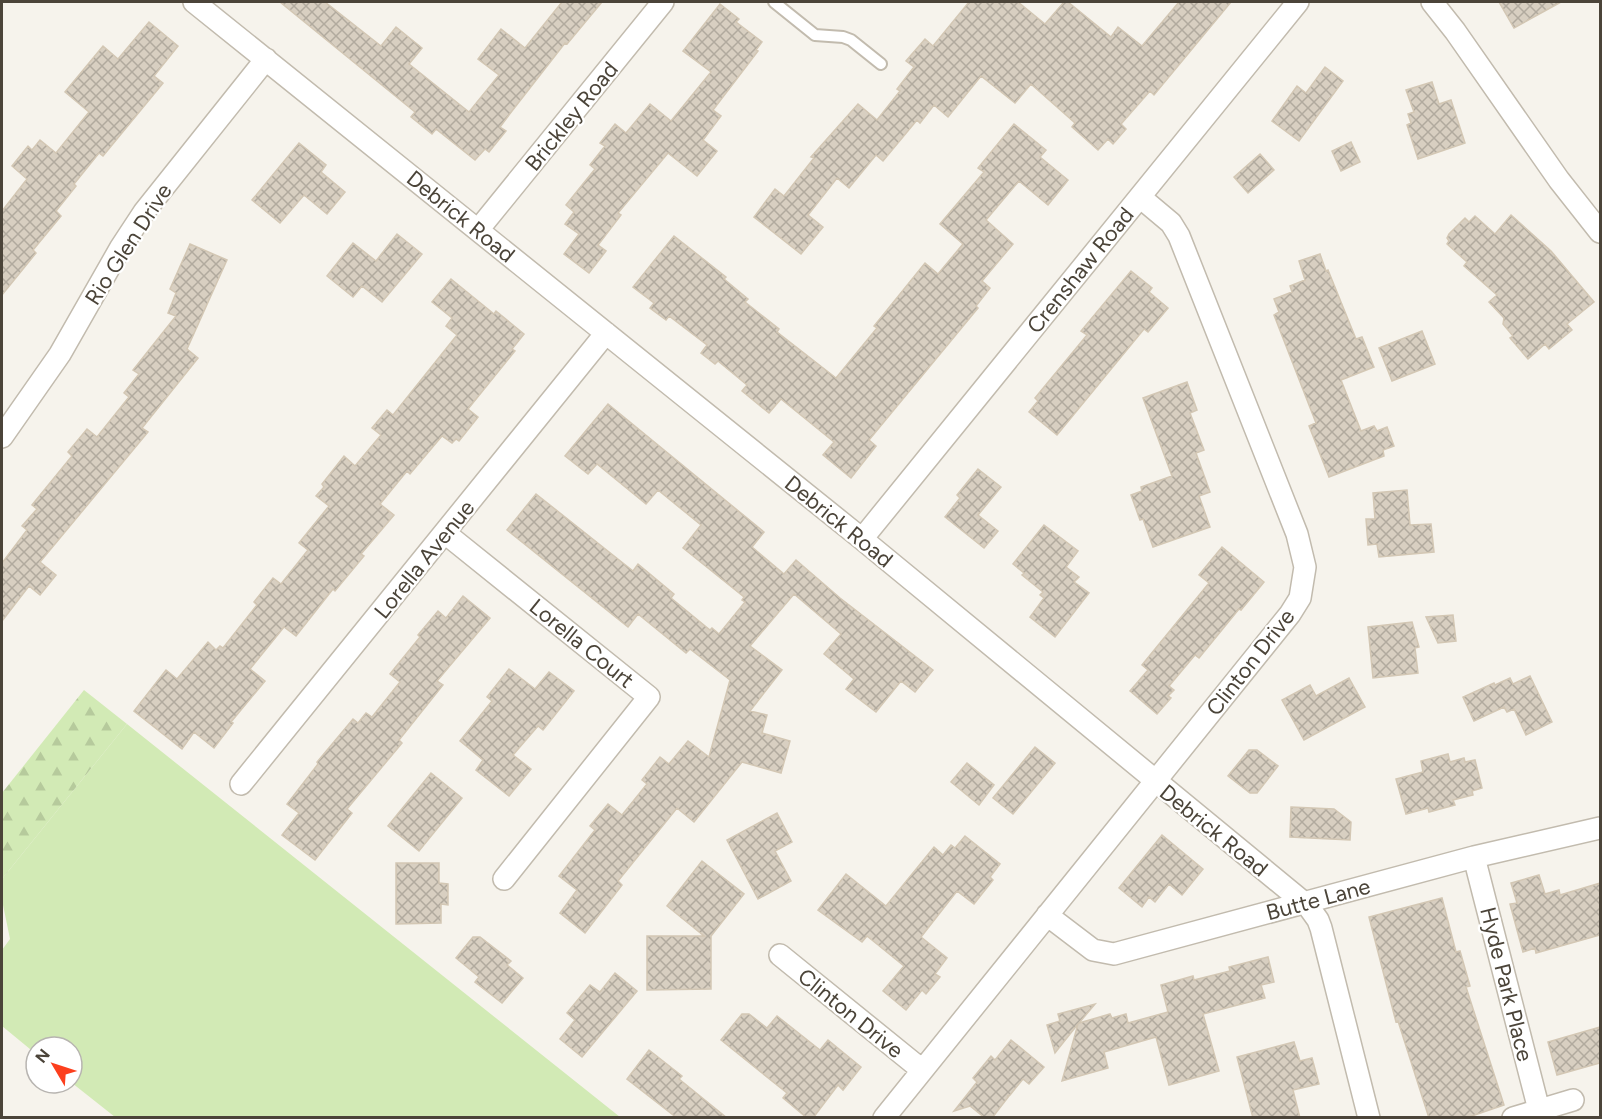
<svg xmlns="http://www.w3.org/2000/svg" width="1602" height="1119" font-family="Figtree,sans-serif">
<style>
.grass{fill:#d2eab5}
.forest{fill:url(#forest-firs)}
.building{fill:url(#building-cross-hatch);stroke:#d3c7b4;stroke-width:1.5}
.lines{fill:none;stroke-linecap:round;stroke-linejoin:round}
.service-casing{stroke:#c2bbae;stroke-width:14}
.minor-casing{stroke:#c2bbae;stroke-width:24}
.service{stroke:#fff;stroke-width:10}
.minor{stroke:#fff;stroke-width:21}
.labels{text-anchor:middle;stroke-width:4.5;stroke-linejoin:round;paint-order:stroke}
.street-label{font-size:22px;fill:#4b4439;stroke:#fff}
</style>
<defs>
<pattern id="forest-firs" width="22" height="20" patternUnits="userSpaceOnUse" patternTransform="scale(1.5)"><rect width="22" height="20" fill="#d2eab5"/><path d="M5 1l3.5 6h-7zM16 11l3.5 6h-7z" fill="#b6ca9c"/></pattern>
<pattern id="building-cross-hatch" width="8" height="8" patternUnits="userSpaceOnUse" patternTransform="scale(1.5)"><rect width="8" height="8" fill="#d8cfc1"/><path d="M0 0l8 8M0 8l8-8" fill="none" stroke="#b1aa9e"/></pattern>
</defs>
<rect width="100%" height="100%" fill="#f6f3ec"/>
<path class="grass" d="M127,724L620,1117H115L72,1083V1047H36V1054L2,1026V950L10,939L2,900V879Z"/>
<path class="forest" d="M84,690L127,724L2,879V793Z"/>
<path class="building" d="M280,2H325L381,46L396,27L422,48L409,64L469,112L499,75L478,59L501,29L525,48L562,2H602L567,44L565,43L512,111L500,127L506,131L489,152L485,149L475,160L436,129L432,134L411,117L415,112Z
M969,2H1018L1045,24L1064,2H1068L1111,37L1118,27L1142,46L1179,2H1231L1154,95L1150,91L1121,124L1126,129L1113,144L1108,139L1098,150L1072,127L1075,123L1031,84L1015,103L981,76L948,117L934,105L920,123L917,120L883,161L876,155L849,188L837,178L808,215L823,227L801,254L754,217L775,189L784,196L814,158L811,157L858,104L877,120L900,91L897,89L914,67L906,61L925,39L933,46Z
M1499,2H1561L1514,28Z
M720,4L739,19L736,22L762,42L756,50L758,51L713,110L721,116L703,140L717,151L697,176L668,153L618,213L621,215L598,245L606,251L589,273L564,254L579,234L565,224L574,212L566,205L595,169L590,165L605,146L600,143L615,124L626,133L650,104L671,121L711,72L683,51Z
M149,22L178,46L154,76L163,83L103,156L99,153L74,184L76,186L56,211L61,216L33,250L36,253L2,295V211L27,179L12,166L28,146L32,150L40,140L56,153L89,112L65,92L103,46L118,59Z
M1325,67L1343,81L1299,141L1272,121L1297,86L1306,93Z
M1432,82L1439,104L1451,100L1465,143L1418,159L1407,125L1411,123L1408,114L1414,112L1406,90Z
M1014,124L1046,150L1040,157L1068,180L1048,205L1019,181L986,220L1013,244L982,281L990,288L976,306L978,308L869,440L876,446L851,478L823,455L834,442L781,399L769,413L742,391L747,385L718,361L715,364L701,353L707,345L669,316L666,320L650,308L654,303L633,287L674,236L726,277L724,279L748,299L745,302L779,329L777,332L836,378L877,328L874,326L925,263L938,274L963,244L940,224L984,172L978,168Z
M1351,142L1360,162L1341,171L1332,151Z
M299,143L326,165L321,172L345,192L327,214L304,195L280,223L252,200Z
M1260,154L1274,170L1248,193L1234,177Z
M1511,215L1551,251L1594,302L1567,324L1572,330L1549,349L1545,344L1528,359L1510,338L1513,336L1503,324L1504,318L1489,302L1497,295L1464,266L1467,262L1447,244L1449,241L1447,238L1449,234L1465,218L1469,222L1475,216L1495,234Z
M397,234L422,254L382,302L362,286L353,297L327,276L353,243L376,261Z
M190,244L227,260L187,349L198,358L142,428L148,432L40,562L56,575L40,595L29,586L2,621V563L27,530L22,526L37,509L32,505L72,456L68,452L87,429L97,437L129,397L124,393L139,374L133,370L176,316L168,313L176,293L170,289Z
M1320,254L1326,271L1328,270L1356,339L1362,337L1374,367L1341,380L1361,431L1374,426L1377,431L1387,427L1394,446L1383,450L1384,456L1329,477L1309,426L1316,423L1274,315L1279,312L1274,299L1292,292L1290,286L1305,280L1299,261Z
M1131,271L1152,288L1149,292L1168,308L1148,332L1144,329L1057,435L1029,412L1038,401L1035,398L1049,381L1087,335L1081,331Z
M451,279L494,314L496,311L524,334L512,349L515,351L468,409L478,417L459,441L456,439L452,443L442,436L410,474L407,471L380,504L394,515L361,554L364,556L335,591L333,589L296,636L284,627L250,669L265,681L231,722L233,723L214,748L194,732L182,749L134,711L166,670L177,679L208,642L216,650L220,646L223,648L257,605L254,602L273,578L281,584L308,550L299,543L329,506L316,496L324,487L322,484L344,456L355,466L381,435L372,428L387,410L393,415L457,335L446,326L452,318L432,302Z
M1422,331L1435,364L1392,381L1379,348Z
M1187,382L1197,410L1190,413L1204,450L1196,453L1210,492L1199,496L1210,527L1153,547L1143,519L1140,520L1131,495L1142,491L1141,487L1172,476L1143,398Z
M608,404L764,532L752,547L784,574L796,560L840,598L933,670L915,692L901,681L876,712L846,689L854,679L824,654L841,634L794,594L750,646L782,670L750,711L767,715L762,733L790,741L781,773L742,762L694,822L677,808L618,881L622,885L585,933L560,913L577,890L559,876L595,830L590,826L608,804L622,815L647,784L642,780L660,757L669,764L688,741L709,757L730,680L690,649L686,653L638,614L628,627L507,530L536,494L633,571L638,564L674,594L671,598L710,630L712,628L719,634L745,602L742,600L744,597L683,548L701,525L658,490L646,504L597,464L588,474L565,456Z
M978,469L1001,487L978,515L998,531L984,548L945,517L960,498L957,495Z
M1407,490L1410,525L1431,524L1434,552L1379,557L1377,544L1368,545L1366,519H1375L1373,493Z
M1044,525L1078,551L1066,567L1079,577L1074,582L1089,593L1055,637L1030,617L1044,598L1040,595L1043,592L1022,575L1024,573L1013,564Z
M1222,547L1264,582L1241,610L1239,609L1199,658L1195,655L1169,686L1174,690L1168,696L1171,698L1157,714L1130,691L1148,670L1142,665L1209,583L1199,575Z
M463,596L490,618L437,681L443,685L399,740L402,743L347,809L352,813L315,860L282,835L299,813L287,804L318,764L317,762L353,719L358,723L366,713L372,717L400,682L390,674L420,637L418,635L438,611L446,618Z
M1453,615L1456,641L1438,643L1426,617Z
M1412,622L1419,647L1415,648L1418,673L1373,678L1368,627Z
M509,669L535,689L549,672L574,691L543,730L538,726L513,755L531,769L509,796L476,770L483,760L460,741L492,701L487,697Z
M1530,676L1552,722L1526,735L1514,709L1507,712L1504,707L1474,721L1463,697L1494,683L1495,685L1510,678L1513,684Z
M1349,678L1365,707L1304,740L1282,700L1310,685L1316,696Z
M1035,747L1055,763L1013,814L993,798Z
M1249,750H1257L1278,766L1257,793H1250L1228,776Z
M1448,754L1450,762L1464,758L1465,762L1475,760L1482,788L1472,791L1473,795L1453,800L1455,805L1429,812L1428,808L1406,814L1396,779L1423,772L1421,761Z
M967,763L994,785L979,805L951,782Z
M431,773L462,798L419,851L388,826Z
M1291,807L1334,809L1351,822L1350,840L1290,837Z
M777,813L792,842L775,851L791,881L758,899L727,840Z
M1162,835L1203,869L1182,895L1169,884L1155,902L1149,897L1142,907L1119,888Z
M965,836L1000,864L990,877L993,880L974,904L957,891L921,937L947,958L935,974L940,977L926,994L922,990L906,1010L883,991L904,966L867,936L862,942L818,910L846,874L886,906L934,847L943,855L951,845L955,848Z
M702,861L744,894L711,936V989L647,990V936H704L667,906Z
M396,863H439V883L448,884V905L441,904V923L396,924Z
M1539,875L1545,894L1559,890L1560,895L1600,883V935L1536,953L1535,948L1523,952L1510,904L1517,903L1511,883Z
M1442,898L1456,952L1460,951L1470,986L1466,987L1504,1105L1466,1118H1429L1398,1021L1396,1022L1369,917Z
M473,937H480L511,961L507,965L523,978L502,1003L475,982L479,977L456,958Z
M1268,957L1274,982L1261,985L1265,998L1203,1014L1219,1071L1169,1085L1156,1037L1104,1052L1108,1068L1062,1081L1078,1024L1055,1053L1047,1025L1060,1021L1058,1014L1095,1004L1079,1023L1110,1014L1112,1018L1126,1014L1128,1023L1168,1012L1161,985L1193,976L1194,980L1230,971L1229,967Z
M615,973L637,991L582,1057L560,1039L575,1020L567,1013L590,985L600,992Z
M742,1014H749L767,1028L777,1016L820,1050L828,1040L861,1067L843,1090L838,1085L813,1118H807L783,1098L787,1093L721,1040Z
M1600,1027V1063L1557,1075L1548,1042Z
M1011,1040L1044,1067L1029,1084L1023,1079L1010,1095L1007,1096H1009L992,1118H985L970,1106L954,1111L977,1082L973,1078L991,1056L995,1060Z
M1294,1042L1300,1061L1312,1058L1319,1084L1293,1090L1300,1118H1253L1237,1057Z
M649,1050L682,1076L679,1079L727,1118H677L627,1079Z"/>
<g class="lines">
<g class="service-casing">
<path id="service" d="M774,2L815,35L843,37L851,40L881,64"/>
</g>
<g class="minor-casing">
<path id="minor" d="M194,2L862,539L1308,906L1318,920L1321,928L1369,1118
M1432,2L1455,31L1559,180L1600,232
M478,230L663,2
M2,437L60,354L121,247L144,212L266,59
M445,533L649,697L504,879
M862,539L1298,2
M241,784L606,333
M1474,857L1539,1110
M1047,915L1093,950L1114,954L1474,857L1600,828
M780,955L922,1070
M884,1118L1290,614L1300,598L1305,567L1297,534L1179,236L1171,223L1140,197
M1513,1118L1573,1100"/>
</g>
<use href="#service" class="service"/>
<use href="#minor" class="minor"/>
</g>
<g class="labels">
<g class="street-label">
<text transform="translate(571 116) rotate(-51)" y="8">Brickley Road</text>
<text transform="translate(461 216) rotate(39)" y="8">Debrick Road</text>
<text transform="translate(128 244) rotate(-57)" y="8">Rio Glen Drive</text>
<text transform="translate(1080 270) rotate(-51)" y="8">Crenshaw Road</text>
<text transform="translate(839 521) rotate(39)" y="8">Debrick Road</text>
<text transform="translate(424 559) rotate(-51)" y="8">Lorella Avenue</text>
<text transform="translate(582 643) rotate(39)" y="8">Lorella Court</text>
<text transform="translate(1250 662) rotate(-52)" y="8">Clinton Drive</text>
<text transform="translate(1214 830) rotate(39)" y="8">Debrick Road</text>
<text transform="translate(1318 899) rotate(-15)" y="8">Butte Lane</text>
<text transform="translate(1507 984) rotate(76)" y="8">Hyde Park Place</text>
<text transform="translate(851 1013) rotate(39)" y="8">Clinton Drive</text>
</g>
</g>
<rect width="1602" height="1119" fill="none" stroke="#4b4439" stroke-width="6"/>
<g transform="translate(54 1065) rotate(309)"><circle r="28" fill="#ffffff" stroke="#b7b4b0" stroke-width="1.5"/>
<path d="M0-4.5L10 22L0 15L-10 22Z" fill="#fc3f1d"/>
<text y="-9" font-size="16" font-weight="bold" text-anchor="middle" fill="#4b4439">N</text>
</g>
</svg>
